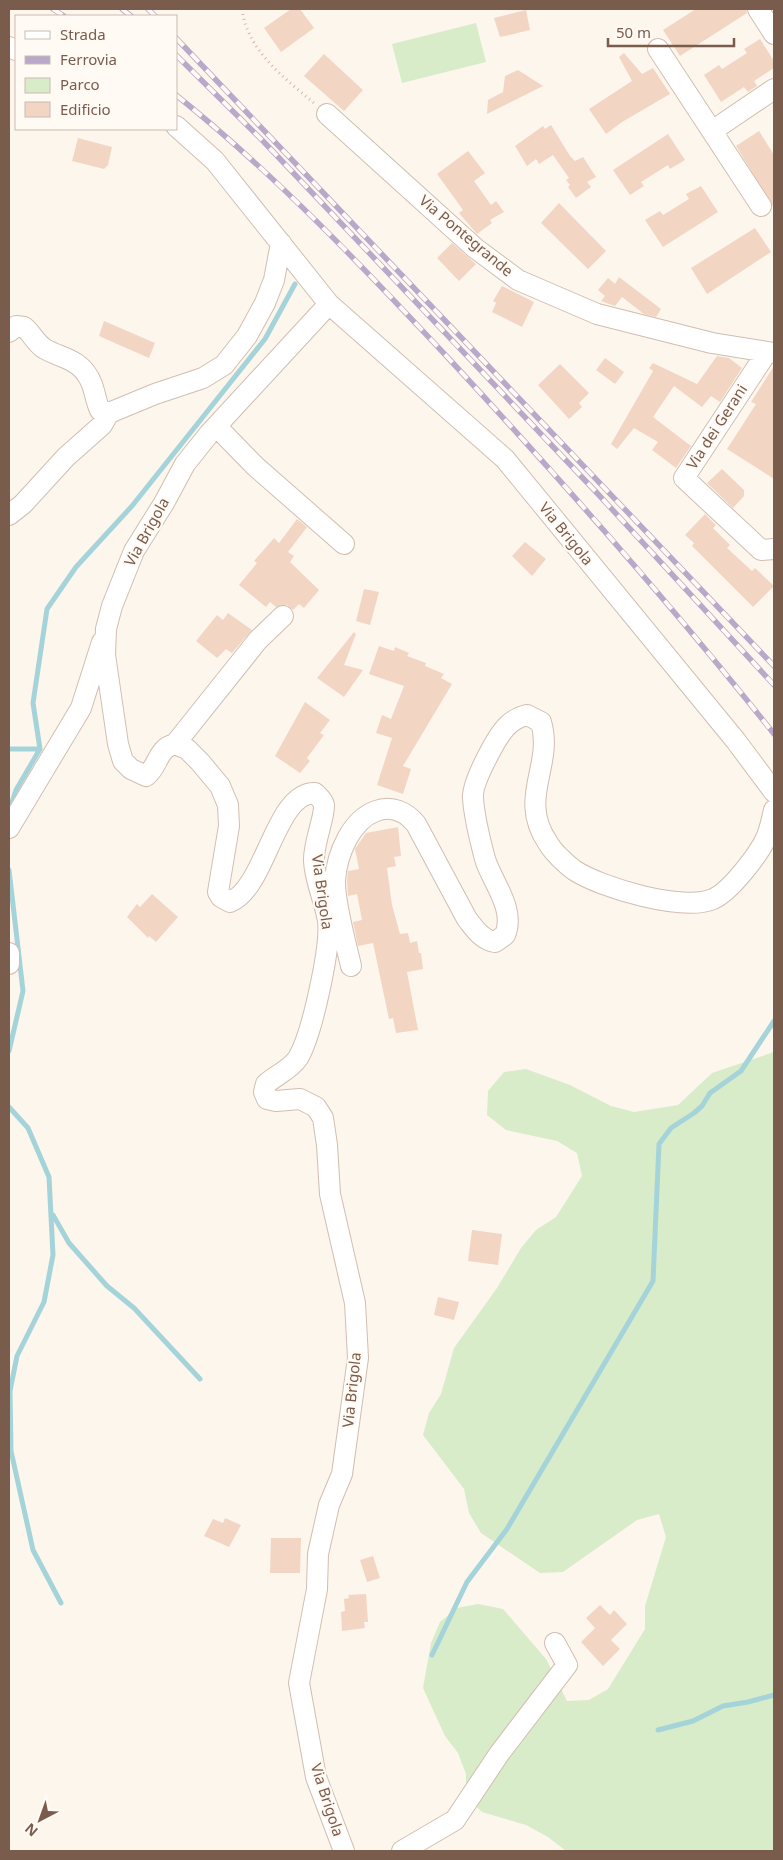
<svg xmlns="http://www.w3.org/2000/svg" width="783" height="1860" font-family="'Noto Sans',sans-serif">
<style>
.green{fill:#d8ecc9}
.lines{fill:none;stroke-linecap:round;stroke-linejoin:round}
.stream{stroke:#a5d3da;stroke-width:5}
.building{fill:#f3d5c3}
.minor-casing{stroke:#d1beb0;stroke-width:22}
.path{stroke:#d9b8a5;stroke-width:3;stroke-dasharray:1 4;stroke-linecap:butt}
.minor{stroke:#fff;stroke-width:20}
.rail-casing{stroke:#b9a8c9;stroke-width:5.5}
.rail{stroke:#fffaf3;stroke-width:4;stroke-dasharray:11;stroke-linecap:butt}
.labels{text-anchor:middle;stroke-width:4.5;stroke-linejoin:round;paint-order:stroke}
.street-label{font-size:15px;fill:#7a5c4d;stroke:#fffaf3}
</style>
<rect width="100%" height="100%" fill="#fdf6ec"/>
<path class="green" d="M476,23L486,62L402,83L392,44Z
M774,1052V1851H566L548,1837L526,1825L482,1812L466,1797V1774L458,1753L445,1736L423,1688L431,1643L440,1622L457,1608L478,1604L503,1609L546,1659L567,1701L589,1700L608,1689L645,1629V1606L666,1537L659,1514L637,1520L563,1572L540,1573L481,1533L469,1513L464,1489L423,1435L429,1413L441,1394L454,1348L497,1288L521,1248L536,1230L556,1217L582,1176L577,1153L557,1141L506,1130L487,1115L488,1091L504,1072L526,1069L570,1085L611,1106L634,1112L678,1105L712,1073Z"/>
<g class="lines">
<path class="stream" d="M9,749H40
M9,811L16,790L40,749L33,703L47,609L76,567L132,506L265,339L295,284
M9,870L23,991L9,1051
M9,1107L28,1128L49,1177L53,1255L44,1302L17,1356L10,1391L11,1451L33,1550L61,1603
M53,1215L69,1243L107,1286L134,1308L200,1379
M432,1655L467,1582L507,1529L653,1281L659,1144L671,1128L694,1113L702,1106L710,1093L741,1071L774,1021
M658,1730L693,1721L723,1706L748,1702L774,1695"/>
</g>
<path class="building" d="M291,9H300L314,28L281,52L264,28Z
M696,9H746L747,13L680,56L663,30Z
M526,10L530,30L500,37L494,18Z
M760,39L774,61V68L754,81L757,86L748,92L744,87L721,102L704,75L719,65L722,69L747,53L744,49Z
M624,53L642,74L653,68L670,94L622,122L606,134L589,109L632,81L619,57Z
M324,54L363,90L344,111L304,76Z
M518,70L543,86L487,114L488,100L503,92L505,76Z
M551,125L570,156L575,161L583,157L596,177L587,182L591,187L576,198L568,187L570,185L566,180L569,178L553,155L539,164L536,159L527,166L515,146L543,126L545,129Z
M759,131L774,155V208L736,146Z
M668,134L685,160L670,169L668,165L641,182L644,186L630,195L613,170Z
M78,138L112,147L108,165L104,169L72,161Z
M468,151L485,173L474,181L491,205L496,201L504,212L490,220L492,223L477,234L459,213L463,210L437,174Z
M701,186L718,212L663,247L645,220L660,211L663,215L689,199L686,194Z
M559,203L606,251L588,269L541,223Z
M755,228L771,252L707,294L691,268Z
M452,243L476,264L459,281L437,258Z
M619,277L661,309L656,317L644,314L622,297L615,306L601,301L605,296L598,290L608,278L615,284Z
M502,286L534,302L522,327L492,312L496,303L493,301Z
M104,321L155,343L149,358L99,336Z
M717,356L729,358L742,368L720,402L711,396L702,407L674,386L653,417L691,446L676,468L652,450L658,442L634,428L617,449L611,444L653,371L649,368L653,363L697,384Z
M605,358L624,372L615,384L596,370Z
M560,364L589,393L579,403L582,407L569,419L538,385Z
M774,366V479L727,449L756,404L751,402Z
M722,469L744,490V496L733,508L707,483Z
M705,514L716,525L713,528L730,545L727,548L752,571L755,568L774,586L753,607L692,546L694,543L685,535Z
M297,519L307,527L288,552L294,556L290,562L319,590L304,608L299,604L293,610L287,605L276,607L270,602L266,607L239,585L257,563L254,561L274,538L279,543Z
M525,542L546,559L532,576L512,556Z
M364,589L379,592L370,625L356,621Z
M228,613L252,630L232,653L226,649L217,658L196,641L217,615L223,620Z
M354,632L356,634L344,665L363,670L344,697L317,678Z
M379,646L394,651L395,647L409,653L407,656L426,663L425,666L444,674L441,678L452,684L403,766L411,769L403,794L377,785L392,738L376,733L382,715L391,719L404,686L369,674Z
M305,702L330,720L320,733L324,735L307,758L310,761L300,773L275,756Z
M398,827L401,856L394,857L396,866L387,868L392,905L400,934L408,933L410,943L417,941L419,953H421L423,969L407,972L418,1030L396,1033L393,1018L389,1019L373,943L358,946L353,922L362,920L357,894L348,896L347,881L348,871L359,869L355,849L366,833Z
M152,894L178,917L156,942L149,936L148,938L127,917L137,904L140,907Z
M472,1230L502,1234L498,1265L468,1261Z
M438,1297L459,1302L454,1320L434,1315Z
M225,1518L241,1525L229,1547L204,1536L213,1519L223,1523Z
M271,1538H301L300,1573H270Z
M373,1556L380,1578L367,1582L360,1560Z
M366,1594L368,1622H364L365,1628L342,1631L341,1612L345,1611L344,1599L349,1598L348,1595Z
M600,1605L610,1615L614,1610L627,1624L611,1640L620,1649L603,1666L581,1642L595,1628L586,1618Z"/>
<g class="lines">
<g class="minor-casing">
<path id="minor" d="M758,9L774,34
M9,47L16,50
M658,49L761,206
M327,114L475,248L518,280L597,314L712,343L774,353
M176,126L215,161L329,304L505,459L736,741L774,792
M712,131L774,89
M329,304L209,434L185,464L164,503L134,551L112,606L106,629L105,655L118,744L123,761L131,769L146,776C159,766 157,748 175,744L187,749L200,762L220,786L228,805L229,826L218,892L221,897L230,902C266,888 275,792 315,793C319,797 323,800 324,805C325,817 313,844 314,861C315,882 325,901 328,921C331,947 312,1035 298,1058C290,1070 276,1075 266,1084L264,1092L267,1099L276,1101L300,1099L316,1107L323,1118L327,1145L330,1194L355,1303L358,1358L342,1474L329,1505L318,1554L317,1589L299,1683L316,1777L344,1851
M9,332L16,326L24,327C32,333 35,343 45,349C61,358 79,359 89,378C95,388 95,400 100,410L109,413
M767,352L684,478L761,550L774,549
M217,427L255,466L344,544
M9,515L23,504L66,457L102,425L109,413L155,394L203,378L224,365L247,336L265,303L274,280L281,243
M175,744L258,640L283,616
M9,828L81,708L102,642
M9,953V964
M351,966C346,944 334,901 335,880C337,854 351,820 376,811C392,805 406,812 416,824L467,919C475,929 482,940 495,942L505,935C516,909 492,882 485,859C480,840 474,817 473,798C472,786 486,759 492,748C501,732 509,719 527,715L541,722C554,766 517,798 548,843C553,852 566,864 574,870C601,888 684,912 713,899C730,892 760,853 767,836C770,828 772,819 774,810
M402,1851L455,1820L499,1754L567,1665L555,1643"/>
</g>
<path class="path" d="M242,9C247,50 284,78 314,103"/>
<use href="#minor" class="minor"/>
<g class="rail-casing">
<path id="rail" d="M53,9L64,16
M122,9L131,16
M148,9L155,16
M176,38L774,666
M176,55L263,141L597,493L774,685
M176,95C276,175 364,268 451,361C563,482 672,605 774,734"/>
</g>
<use href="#rail" class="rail"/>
</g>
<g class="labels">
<g class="street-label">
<text transform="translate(466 236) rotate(40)" y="5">Via Pontegrande</text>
<text transform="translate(717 427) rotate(-57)" y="5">Via dei Gerani</text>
<text transform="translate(147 532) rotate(-61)" y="5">Via Brigola</text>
<text transform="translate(566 534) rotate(51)" y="5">Via Brigola</text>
<text transform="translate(322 892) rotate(82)" y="5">Via Brigola</text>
<text transform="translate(352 1390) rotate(-84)" y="5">Via Brigola</text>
<text transform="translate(327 1800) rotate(72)" y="5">Via Brigola</text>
</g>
</g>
<rect width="783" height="1860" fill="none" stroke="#7a5c4d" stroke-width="20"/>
<rect x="15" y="15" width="162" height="115" fill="#fffaf3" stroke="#cabbb1"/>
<rect x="25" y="31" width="25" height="8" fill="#ffffff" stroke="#cabbb1"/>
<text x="60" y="40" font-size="15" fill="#7a5c4d">Strada</text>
<rect x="25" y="56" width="25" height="8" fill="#b9a8c9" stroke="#cabbb1"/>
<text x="60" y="65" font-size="15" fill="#7a5c4d">Ferrovia</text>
<rect x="25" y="78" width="25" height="15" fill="#d8ecc9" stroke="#cabbb1"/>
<text x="60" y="90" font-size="15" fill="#7a5c4d">Parco</text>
<rect x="25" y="102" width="25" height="15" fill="#f3d5c3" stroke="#cabbb1"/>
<text x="60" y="115" font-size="15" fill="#7a5c4d">Edificio</text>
<g transform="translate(40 1820) rotate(221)" stroke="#fffaf3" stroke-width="4" paint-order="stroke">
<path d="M0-4L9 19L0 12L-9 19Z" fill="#7a5c4d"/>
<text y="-8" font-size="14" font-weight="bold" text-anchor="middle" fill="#7a5c4d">N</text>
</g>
<path d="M608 38v8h126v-8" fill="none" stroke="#7a5c4d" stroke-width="2.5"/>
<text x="616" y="38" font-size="15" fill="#7a5c4d" stroke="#fffaf3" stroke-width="4" paint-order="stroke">50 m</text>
</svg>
